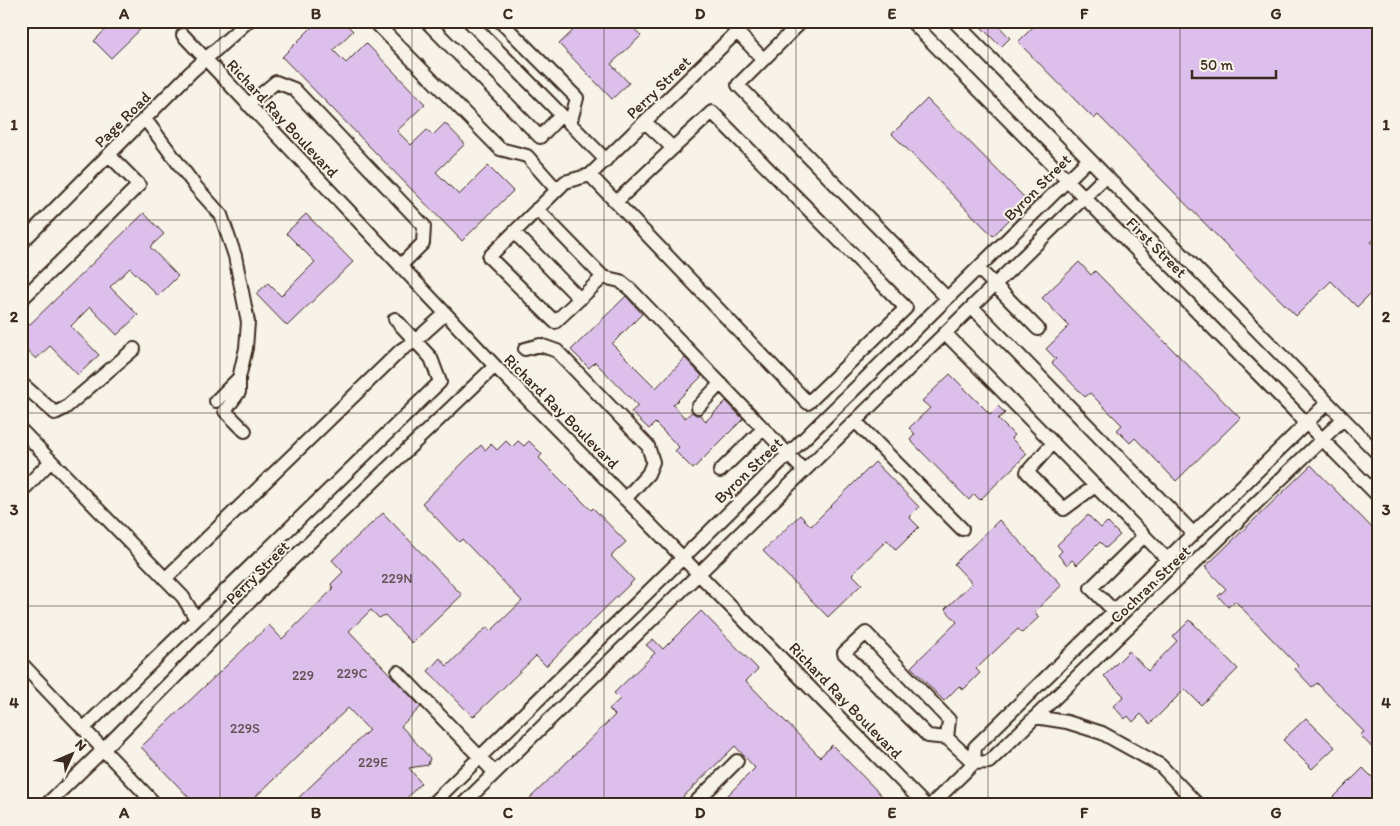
<svg xmlns="http://www.w3.org/2000/svg" width="1400" height="826" font-family="Itim,sans-serif">
<style>
.building{fill:#ddbfec;stroke:#3b2a1e}
.lines{fill:none;stroke-linecap:round;stroke-linejoin:round}
.minor-casing{stroke:#3b2a1e;stroke-width:16}
.major-casing{stroke:#3b2a1e;stroke-width:19}
.minor{stroke:#f7f3e8;stroke-width:12}
.major{stroke:#f8deab;stroke-width:15}
.grid{fill:none;stroke:#3b2a1e;stroke-width:1;stroke-opacity:0.55}
.labels{text-anchor:middle;stroke-width:4;stroke-linejoin:round;paint-order:stroke}
.number-label{font-size:14px;fill:#644f52}
.street-label{font-size:16px;fill:#3b2a1e;stroke:#f7f3e8}
.neatline{fill:none;stroke:#3b2a1e;stroke-width:2}
.grid-label{font-size:16px;text-anchor:middle;font-weight:bold;fill:#3b2a1e}
</style>
<rect width="100%" height="100%" fill="#f7f3e8"/>
<filter id="ink" filterUnits="userSpaceOnUse"><feTurbulence type="fractalNoise" baseFrequency=".02" numOctaves="2"/><feDisplacementMap in="SourceGraphic" scale="10" xChannelSelector="R" yChannelSelector="G"/><feConvolveMatrix kernelMatrix="1 2 1 2 8 2 1 2 1" color-interpolation-filters="sRGB"/></filter>
<g filter="url(#ink)">
<path class="building" d="M114,21H149L111,58L94,41Z
M318,21H343L353,31L333,50L346,63L366,43L425,104L397,131L411,145L427,130L433,135L445,123L465,144L436,172L459,195L488,166L513,191L462,241L282,57Z
M583,21H627L641,36L611,64L629,83L612,99L559,44Z
M984,21H994L1010,38L1001,47L980,26Z
M1039,21H1379V235L1371,242L1379,250V285L1357,307L1331,281L1296,316L1098,115L1094,119L1018,42Z
M927,99L1028,201L993,236L892,134Z
M144,213L164,234L150,247L178,276L158,296L130,268L110,287L138,315L117,335L90,307L71,326L99,355L78,375L50,346L36,359L21,345V333Z
M306,214L353,262L287,326L256,294L268,283L281,296L315,262L286,233Z
M1079,262L1091,275L1095,271L1240,418L1176,481L1135,438L1130,443L1117,430L1122,425L1090,393L1085,397L1052,363L1056,359L1046,349L1069,326L1042,298Z
M626,296L642,314L612,344L656,388L685,358L702,376L673,405L685,418L692,412L696,415H700L706,421L726,401L743,419L693,469L675,451L679,447L655,423L649,429L631,412L638,406L595,362L589,368L571,350Z
M950,374L990,414L998,406L1005,413L998,419L1014,435L1011,438L1027,454L980,500L974,494L969,500L910,440L915,434L909,428L930,408L922,401Z
M506,441L512,447L518,441L524,446L529,441L542,454L539,458L591,510L593,508L626,542L611,556L634,580L546,666L536,656L473,717L428,671L440,658L447,666L487,627L491,631L522,601L462,539L459,542L422,503L481,445L485,450L491,444L497,450Z
M875,462L919,507L909,517L919,527L896,550L887,540L852,574L862,584L828,617L763,551L800,515L811,526Z
M1311,465L1379,535V755L1360,735L1364,732L1317,683L1312,687L1295,669L1298,666L1235,601L1228,607L1218,596L1226,589L1205,567Z
M383,513L462,595L412,643L385,615L379,618L371,610L349,631L421,707L401,726L430,758L428,765L409,768L421,783L400,805H291L369,730L348,708L247,805H196L141,747L269,625L282,639L333,589L331,584L343,572L332,560Z
M1088,515L1101,528L1107,522L1120,535L1106,548L1100,542L1077,565L1072,560L1067,565L1058,555L1062,551L1057,545Z
M999,520L1062,585L1034,612L1039,617L1022,633L1018,629L976,669L980,673L963,690L959,686L944,701L911,667L957,622L945,609L972,583L954,564Z
M701,611L758,669L746,681L820,757L832,745L891,805H718L755,768L735,746L675,805H523L615,715L609,709L620,699L614,693L655,653L646,645L653,639L663,649Z
M1190,620L1238,669L1201,705L1185,689L1150,724L1141,714L1133,722L1128,716L1125,719L1113,706L1124,696L1104,676L1129,651L1148,671L1177,641L1173,637Z
M1306,718L1335,747L1312,769L1283,740Z
M1363,768L1379,784V800L1374,805H1361L1355,798L1349,805H1326Z"/>
<g class="lines">
<g class="minor-casing">
<path id="minor" d="M374,21L500,149L527,156L557,190
M426,21L540,137L561,115
M469,21L606,160
M500,21L577,98L570,124
M802,21L738,85L947,298
M911,21L1379,497
M954,21L1379,455
M737,32L763,59
M183,35L495,366L925,805
M248,105L276,82L294,89L424,226L423,243L400,266
M145,119L196,187L221,215L235,256L248,322L246,348L239,378V392L225,411L245,431
M590,175L808,403L906,308L712,112L673,148L645,122
M616,202L673,148
M537,209L603,277L555,322L489,257L565,182L590,175L748,21
M514,232L580,299
M21,243L191,72L248,21
M978,268L1038,329
M603,277L620,281L631,290L804,471
M21,300L139,185L109,155
M972,307L1193,533
M945,333L1167,559
M525,349L540,345L557,351L648,446L653,462L648,474L625,499
M21,383L55,413L65,408L134,349
M216,401L239,378
M698,407L720,384
M855,421L962,529
M21,430L183,597L196,619
M1053,443L1027,472L1064,509L1095,486
M720,471L763,429
M21,492L51,461
M165,579L401,350L415,341L445,314
M1114,611L1091,588L1144,536
M21,663L156,805
M398,672L495,773
M1035,717L1067,722L1102,733L1160,765L1198,805
M83,729L440,382L431,358L395,319
M947,738L949,720L866,633L844,653L928,736L947,738L974,763
M974,763L975,747L1327,403
M46,805L103,750L283,568L495,366
M431,805L1088,160
M462,805L1105,177
M693,805L737,761
M931,805L974,763L989,762L1343,419"/>
</g>
<g class="major-casing">
<path id="major" d="M21,22L22,21"/>
</g>
<use href="#minor" class="minor"/>
<use href="#major" class="major"/>
</g>
</g>
<path class="grid" d="M220,21V805M412,21V805M604,21V805M796,21V805M988,21V805M1180,21V805M21,220H1379M21,413H1379M21,606H1379"/>
<g class="labels">
<g class="number-label">
<text x="397" y="583">229N</text>
<text x="352" y="678">229C</text>
<text x="303" y="680">229</text>
<text x="245" y="733">229S</text>
<text x="373" y="767">229E</text>
</g>
<g class="street-label">
<text transform="translate(658 87) rotate(-44)" y="6">Perry Street</text>
<text transform="translate(283 118) rotate(47)" y="6">Richard Ray Boulevard</text>
<text transform="translate(122 119) rotate(-45)" y="6">Page Road</text>
<text transform="translate(1037 187) rotate(-45)" y="6">Byron Street</text>
<text transform="translate(1157 247) rotate(45)" y="6">First Street</text>
<text transform="translate(562 411) rotate(45)" y="6">Richard Ray Boulevard</text>
<text transform="translate(748 470) rotate(-44)" y="6">Byron Street</text>
<text transform="translate(257 572) rotate(-45)" y="6">Perry Street</text>
<text transform="translate(1150 584) rotate(-44)" y="6">Cochran Street</text>
<text transform="translate(846 700) rotate(46)" y="6">Richard Ray Boulevard</text>
</g>
</g>
<rect width="1400" height="826" fill="none" stroke="#f7f3e8" stroke-width="55"/>
<g transform="translate(72 754) rotate(45)" stroke="#f7f3e8" stroke-width="4" paint-order="stroke">
<path d="M0-4L9 19L0 12L-9 19Z" fill="#3b2a1e"/>
<text y="-8" font-size="14" font-weight="bold" text-anchor="middle" fill="#3b2a1e">N</text>
</g>
<path d="M1192 70v8h84v-8" fill="none" stroke="#3b2a1e" stroke-width="2.5"/>
<text x="1200" y="70" font-size="15" fill="#3b2a1e" stroke="#f7f3e8" stroke-width="4" paint-order="stroke">50 m</text>
<rect x="28" y="28" width="1344" height="770" class="neatline"/>
<g class="grid-label">
<text x="124" y="19">A</text>
<text x="316" y="19">B</text>
<text x="508" y="19">C</text>
<text x="700" y="19">D</text>
<text x="892" y="19">E</text>
<text x="1084" y="19">F</text>
<text x="1276" y="19">G</text>
<text x="14" y="130">1</text>
<text x="1386" y="130">1</text>
<text x="14" y="322">2</text>
<text x="1386" y="322">2</text>
<text x="14" y="515">3</text>
<text x="1386" y="515">3</text>
<text x="14" y="708">4</text>
<text x="1386" y="708">4</text>
<text x="124" y="818">A</text>
<text x="316" y="818">B</text>
<text x="508" y="818">C</text>
<text x="700" y="818">D</text>
<text x="892" y="818">E</text>
<text x="1084" y="818">F</text>
<text x="1276" y="818">G</text>
</g>
</svg>
